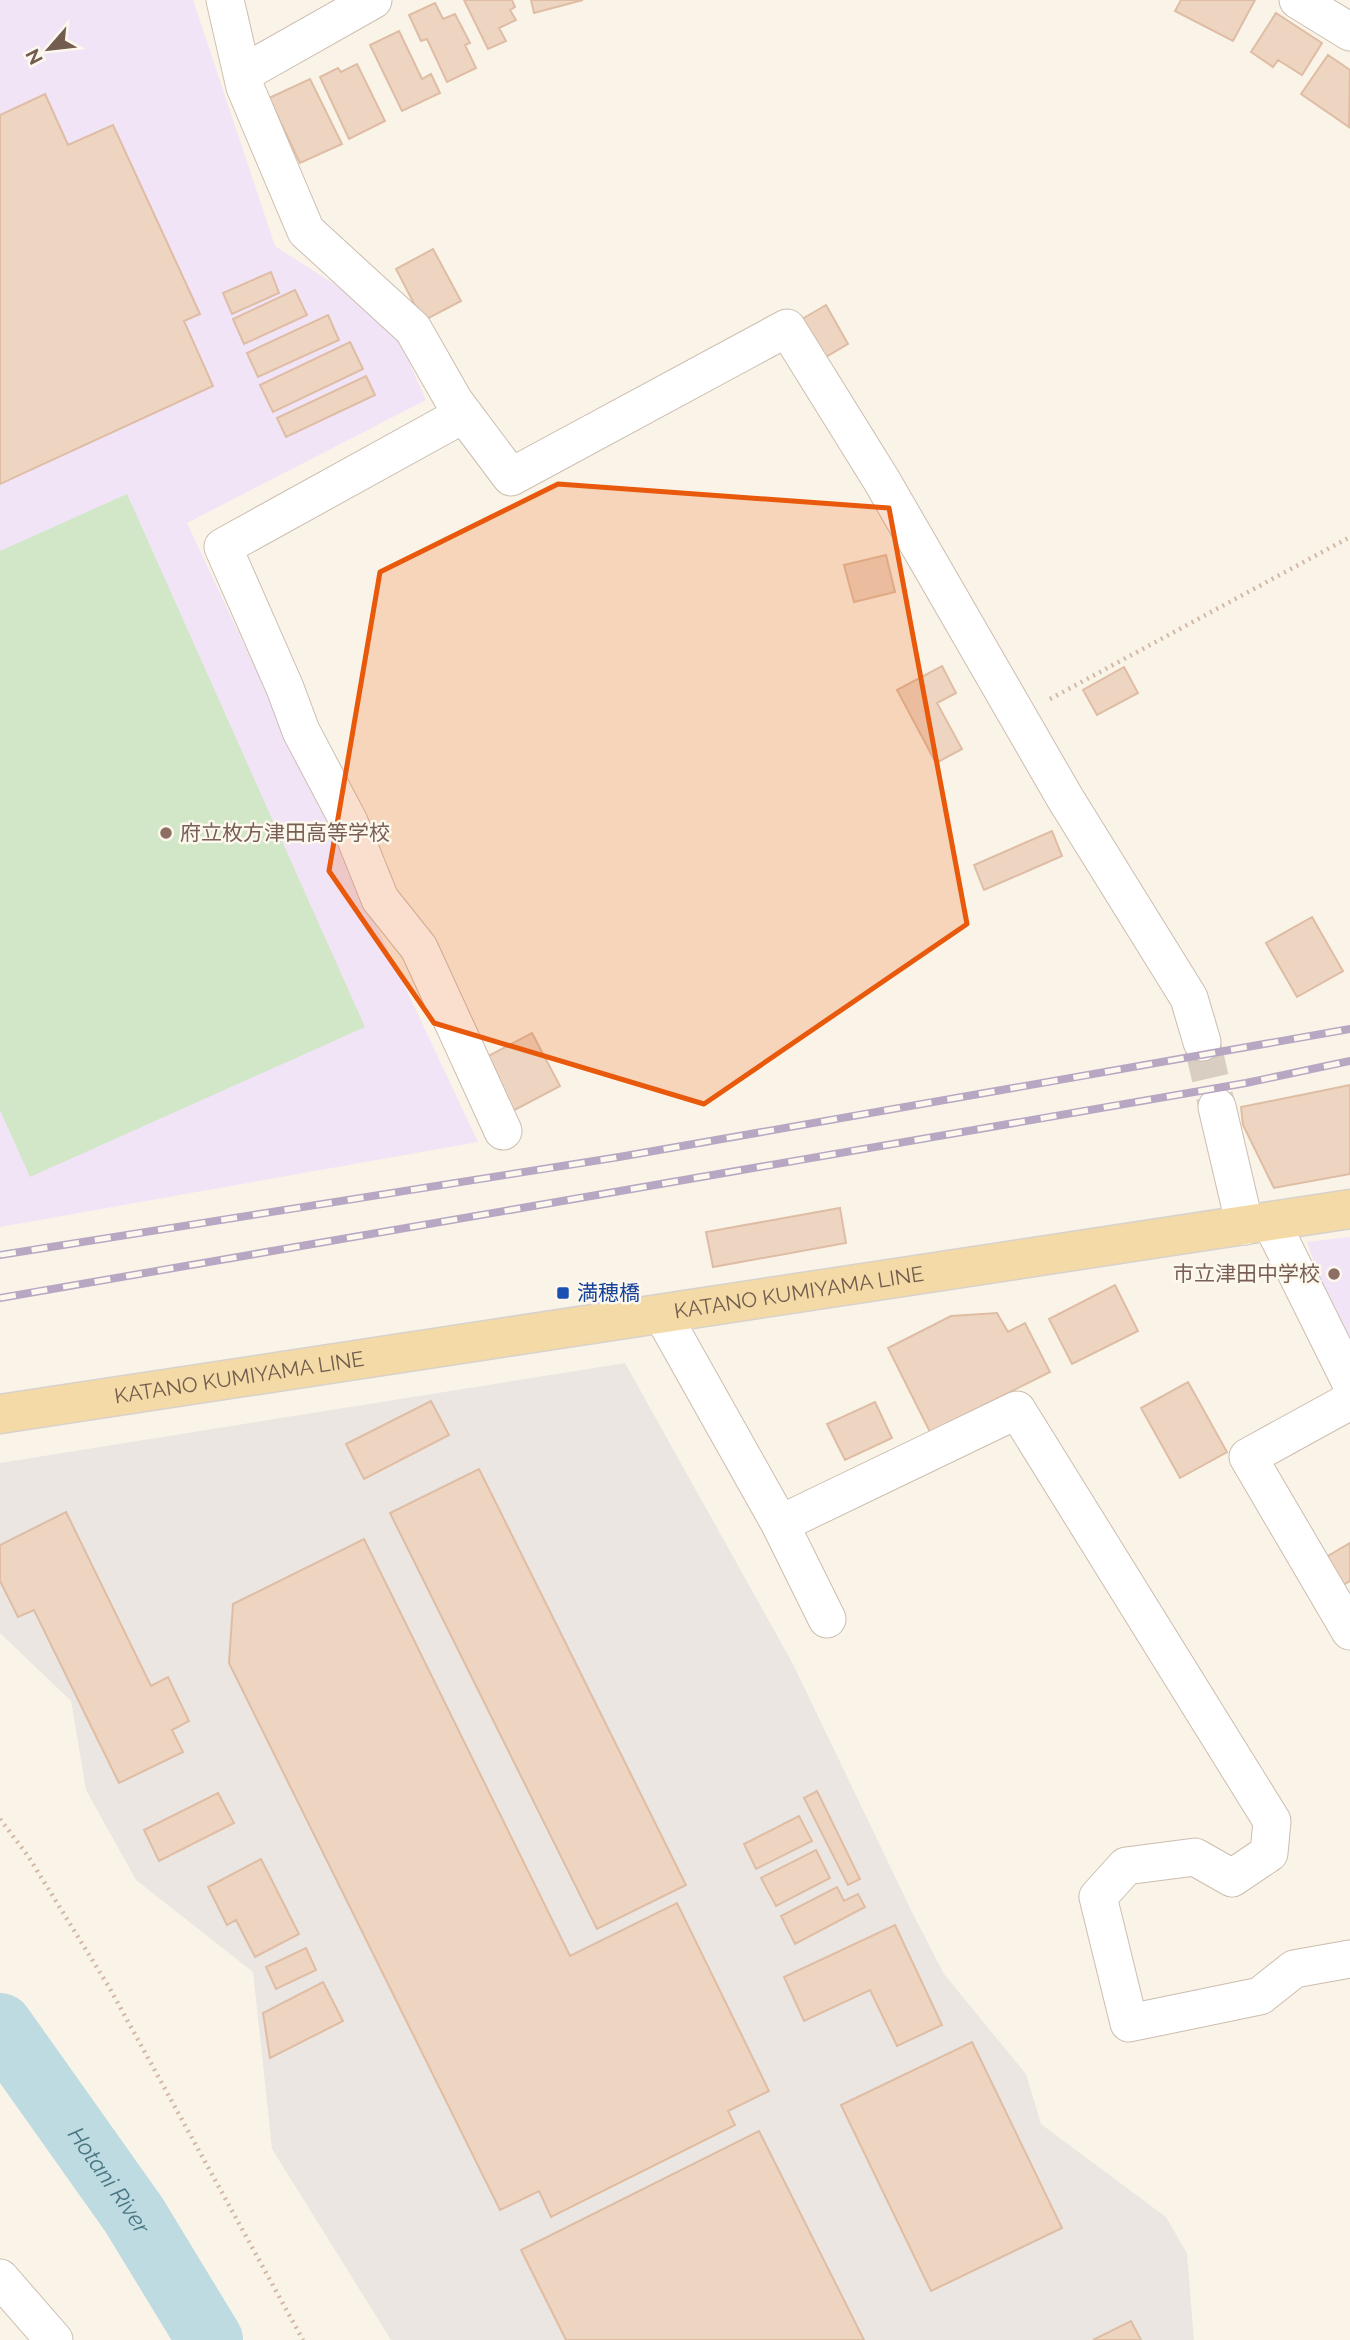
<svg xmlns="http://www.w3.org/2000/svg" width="1350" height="2340" font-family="Raleway,'Noto Sans JP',sans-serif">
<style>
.industrial{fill:#ebe6e1}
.education{fill:#f1e4f7}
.green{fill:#d2e7c7}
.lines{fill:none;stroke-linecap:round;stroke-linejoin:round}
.river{stroke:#bedbe2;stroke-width:66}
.building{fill:#edd5c2;stroke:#dfbda4;stroke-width:2}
.minor-tunnel{stroke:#d8cec2;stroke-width:37;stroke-dasharray:37 18;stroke-linecap:butt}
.minor-casing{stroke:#ccbdaf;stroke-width:39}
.major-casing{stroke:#d8d2cd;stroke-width:41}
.path{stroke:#d2b9a5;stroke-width:4.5;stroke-dasharray:2 5;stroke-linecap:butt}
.minor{stroke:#fff;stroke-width:37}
.major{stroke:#f3daa6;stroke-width:38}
.rail-casing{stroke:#b8a7c3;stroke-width:8}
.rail{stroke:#fdf8ee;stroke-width:5;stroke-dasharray:16;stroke-linecap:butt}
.marked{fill:#e8590c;fill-opacity:0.2;stroke:#e8590c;stroke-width:5;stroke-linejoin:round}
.education-dot{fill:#8d6e63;stroke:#fdf8ee;stroke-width:2.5}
.transit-dot{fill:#1a4fb4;stroke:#fdf8ee;stroke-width:2.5}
.labels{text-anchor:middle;stroke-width:5;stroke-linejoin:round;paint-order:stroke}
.education-label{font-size:21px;fill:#785e54;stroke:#fdf8ee;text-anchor:start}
.transit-label{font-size:21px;fill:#164399;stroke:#fdf8ee;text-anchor:start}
.street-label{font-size:21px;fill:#725d4e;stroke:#fdf8ee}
.water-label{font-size:23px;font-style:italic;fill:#4a7783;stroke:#fdf8ee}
</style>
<rect width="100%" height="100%" fill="#faf4e8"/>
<path class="industrial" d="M625,1363L793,1664L912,1912L944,1974L1026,2074L1041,2124L1166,2217L1187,2253L1194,2340H391L272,2149L253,1972L136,1880L86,1790L71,1701L0,1633V1463Z"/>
<path class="education" d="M0,0H193L275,246L390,320L426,400L187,523L478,1142L0,1227Z
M1350,1237V1346L1329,1305L1307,1242Z"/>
<path class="green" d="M127,494L365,1027L30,1177L0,1110V551Z"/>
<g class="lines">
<path class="river" id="s1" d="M0,2026L134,2215L210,2340"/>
</g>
<path class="building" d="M464,0H512L515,7L510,10L516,20L499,28L506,41L488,49Z
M531,0H583L534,13Z
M1181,0H1255L1233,41L1175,11Z
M435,3L443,19L455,14L470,43L465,45L476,68L447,82L427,39L421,41L409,15Z
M1276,13L1322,43L1302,75L1278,60L1273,67L1251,52Z
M399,31L422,79L431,74L440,93L402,111L370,45Z
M1328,55L1350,70L1349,127L1301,94Z
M357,64L385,121L349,139L320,77L338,68L341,72Z
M310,79L342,144L300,163L269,98Z
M45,94L68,145L113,125L200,314L184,321L213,386L0,484V115Z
M433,249L461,301L423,321L396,269Z
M271,272L279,293L232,314L223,293Z
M295,290L307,315L244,344L233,319Z
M826,305L848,344L824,358L802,319Z
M328,315L339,340L258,377L247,353Z
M350,342L363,369L273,412L260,385Z
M366,376L375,395L286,437L277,418Z
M886,555L895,592L854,602L844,565Z
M942,666L956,693L937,703L962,749L936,763L897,690Z
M1124,667L1138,693L1097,715L1083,690Z
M1052,831L1062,856L984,890L974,865Z
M1312,917L1343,971L1297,997L1266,943Z
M532,1033L560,1086L509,1113L481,1060Z
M1350,1085V1174L1274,1188L1243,1125L1241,1107Z
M840,1208L846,1243L713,1267L706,1232Z
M1115,1285L1138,1331L1072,1364L1049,1319Z
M997,1313L1008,1332L1025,1323L1050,1372L930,1432L888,1348L951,1316Z
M1188,1382L1227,1452L1180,1478L1141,1408Z
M431,1401L449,1435L364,1479L346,1444Z
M875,1402L892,1438L845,1460L827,1424Z
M479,1469L686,1885L597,1929L390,1513Z
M66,1512L151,1686L168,1677L189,1721L172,1730L183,1752L119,1783L34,1610L18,1617L0,1581V1545Z
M364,1539L570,1956L677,1903L769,2091L728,2111L735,2125L551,2217L539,2191L500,2210L229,1663L233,1604Z
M1350,1543V1581L1343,1585L1326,1557Z
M817,1791L860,1879L848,1885L804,1798Z
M218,1793L234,1823L159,1861L144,1830Z
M799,1816L812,1841L756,1869L744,1844Z
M816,1850L830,1878L776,1906L761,1878Z
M261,1859L299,1934L255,1957L236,1920L227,1925L208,1887Z
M837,1887L844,1901L858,1894L865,1907L795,1944L781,1916Z
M895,1925L942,2025L897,2046L870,1990L804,2021L784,1977Z
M306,1948L316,1970L276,1989L266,1967Z
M323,1982L343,2021L270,2058L263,2013Z
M972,2042L1062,2228L931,2291L841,2105Z
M759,2131L864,2340H566L521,2250Z
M1131,2321L1141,2340H1093Z"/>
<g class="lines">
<path class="minor-tunnel" d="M1202,1042L1217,1107"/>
<g class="minor-casing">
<path id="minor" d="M225,0L245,87L306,231L413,329L454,401L511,477L787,328L882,481L1065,798L1189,998L1202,1042
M1298,0L1350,32
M242,74L373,0
M464,414L223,547L285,688L301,731L349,822L380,899L419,948L503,1131
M1217,1107L1245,1226
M1271,1222L1350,1381
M662,1314L780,1524L827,1619
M1350,1401L1248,1457L1350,1631
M780,1524L1017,1410L1272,1821L1269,1853L1232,1878L1195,1857L1126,1866L1098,1897L1129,2023L1260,1996L1294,1969L1350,1959
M0,2278L54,2340"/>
</g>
<g class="major-casing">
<g id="major">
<path id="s2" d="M0,1414L1350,1209"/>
</g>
</g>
<path class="path" d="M1050,699L1350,537
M0,1819L28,1856L109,1987L303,2340"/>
<use href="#minor" class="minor"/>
<use href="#major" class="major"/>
<g class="rail-casing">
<path id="rail" d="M0,1255L619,1157L1350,1029
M0,1298L1246,1083L1350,1061"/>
</g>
<use href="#rail" class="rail"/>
</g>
<path class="marked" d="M558,484L889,508L967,924L704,1104L434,1023L329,871L380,572Z"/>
<g class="education-dot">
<circle cx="166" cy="833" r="7"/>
<circle cx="1334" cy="1274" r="7"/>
</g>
<rect class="transit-dot" x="556" y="1286" width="14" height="14" rx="3.5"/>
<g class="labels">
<g class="education-label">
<text x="180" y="840">府立枚方津田高等学校</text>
<text x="1320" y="1281" text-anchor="end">市立津田中学校</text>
</g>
<g class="transit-label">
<text x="577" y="1300">満穂橋</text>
</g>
<g class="street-label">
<text dy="7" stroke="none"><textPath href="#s2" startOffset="808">KATANO KUMIYAMA LINE</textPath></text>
<text dy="7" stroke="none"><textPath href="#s2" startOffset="242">KATANO KUMIYAMA LINE</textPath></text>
</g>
<g class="water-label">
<text dy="8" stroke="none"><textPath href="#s1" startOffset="189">Hotani River</textPath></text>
</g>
</g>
<g transform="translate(49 49) rotate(242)" stroke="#fdf8ee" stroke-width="5" paint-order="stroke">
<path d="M0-5L12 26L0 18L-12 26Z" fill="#725d4e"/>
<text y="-10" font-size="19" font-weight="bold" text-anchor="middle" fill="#725d4e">N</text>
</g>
</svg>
